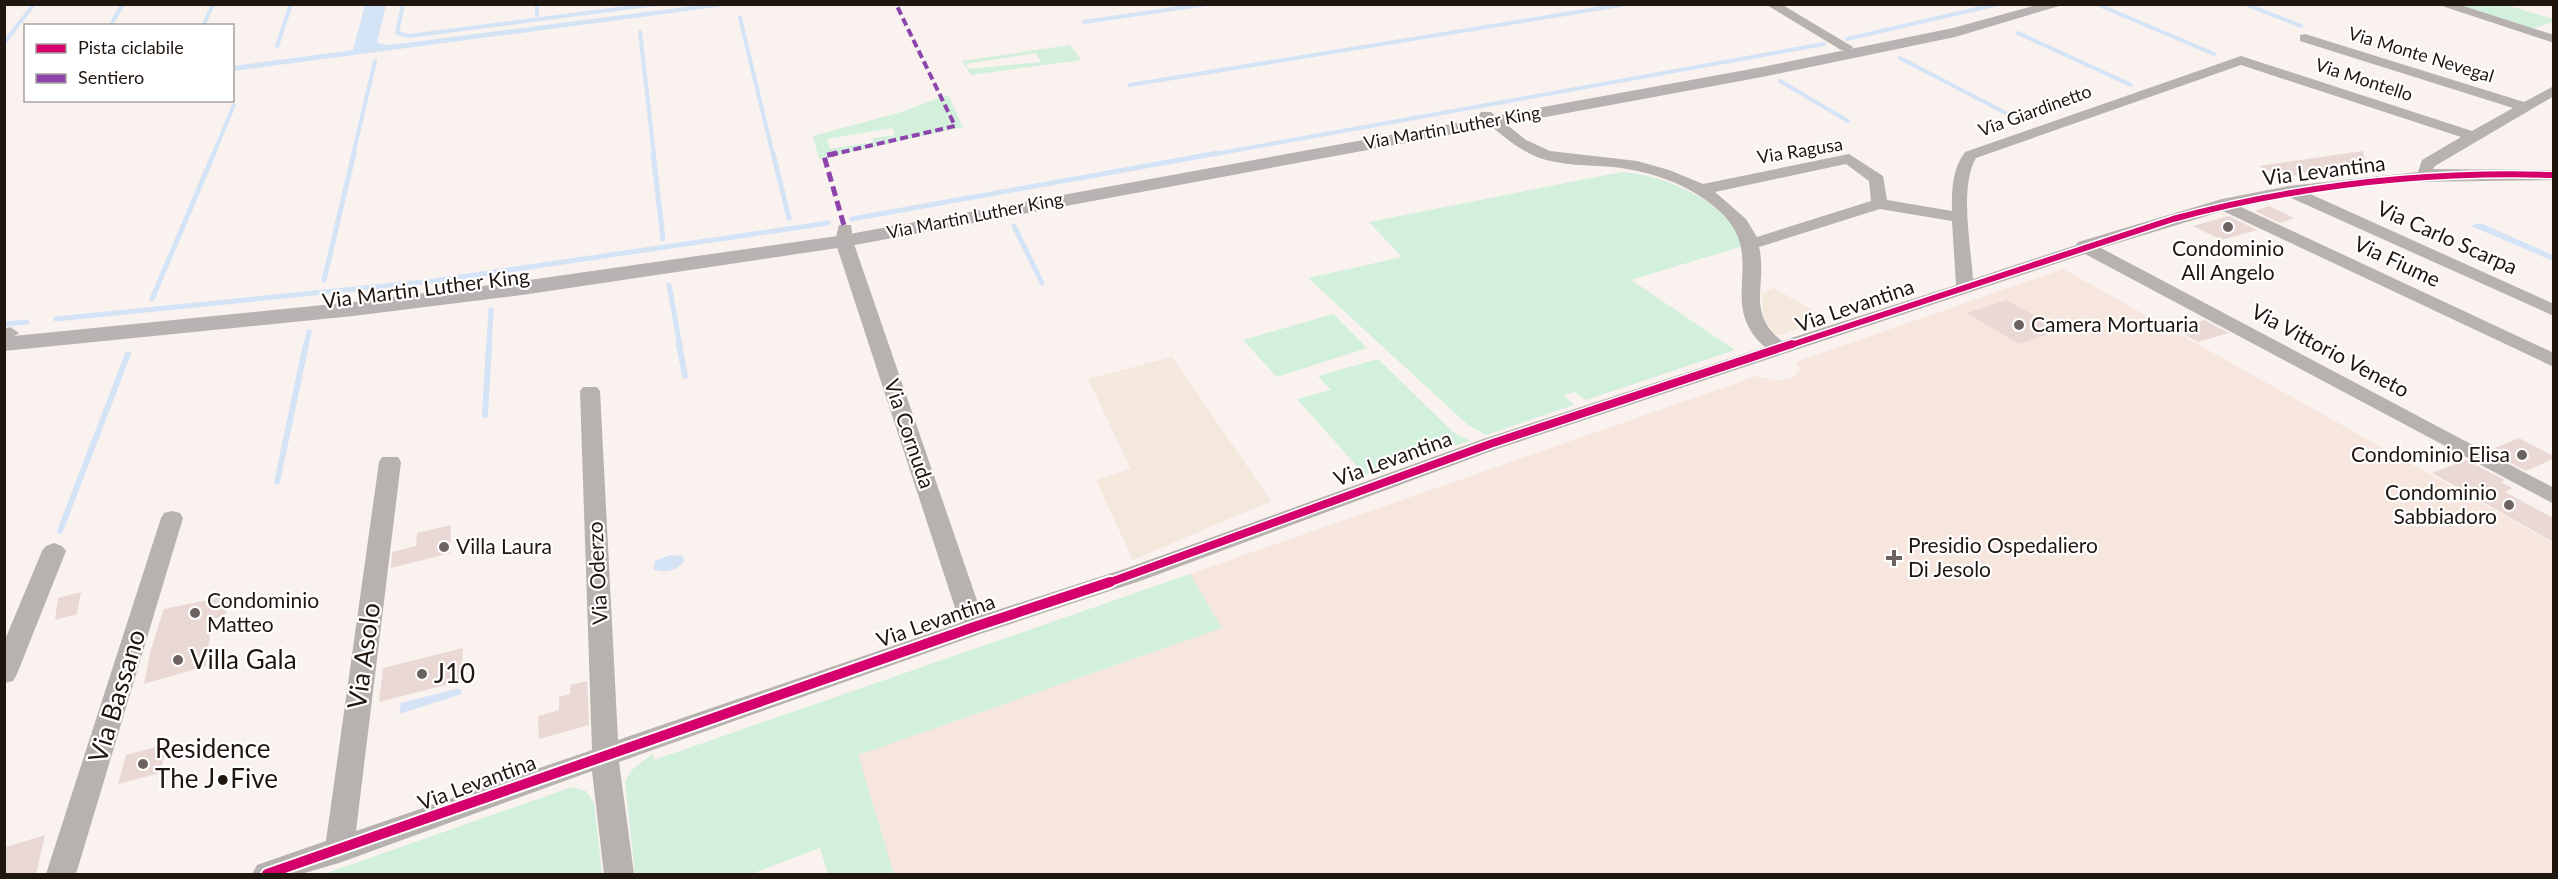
<svg xmlns="http://www.w3.org/2000/svg" width="2558" height="879" font-family="Lato,sans-serif">
<style>
.commercial{fill:#f4e7dc}
.built{fill:#f6e6de}
.green{fill:#d2f0dc;fill-rule:evenodd}
.water{fill:#d5e3f6}
.lines{fill:none;stroke-linecap:round;stroke-linejoin:round}
.stream-far2{stroke:#d5e3f6;stroke-width:4}
.stream-far1{stroke:#d5e3f6;stroke-width:5}
.stream{stroke:#d5e3f6;stroke-width:6}
.building{fill:#ead8d5}
.minor{fill:#b7b1b0;fill-rule:evenodd}
.major{fill:#b9b2b2;fill-rule:evenodd}
.quiet-far1{stroke:#8e44ad;stroke-width:4;stroke-dasharray:8 4;stroke-linecap:butt}
.quiet{stroke:#8e44ad;stroke-width:5;stroke-dasharray:10 5;stroke-linecap:butt}
.cycleway-far2-casing{stroke:#fff;stroke-width:9}
.cycleway-far1-casing{stroke:#fff;stroke-width:11}
.cycleway-casing{stroke:#fff;stroke-width:14}
.cycleway-far2{stroke:#d6006c;stroke-width:6}
.cycleway-far1{stroke:#d6006c;stroke-width:8}
.cycleway{stroke:#d6006c;stroke-width:10}
.poi-dot{fill:#6c635e;stroke:#fff;stroke-width:2}
.labels{text-anchor:middle;stroke-width:4.5;stroke-linejoin:round;paint-order:stroke}
.far-street-label{font-size:18px;fill:#201610;stroke:#fff}
.street-label{font-size:21px;fill:#201610;stroke:#fff}
.poi-label{font-size:21px;fill:#201610;stroke:#fff;text-anchor:start}
.near-street-label{font-size:26px;fill:#201610;stroke:#fff}
.near-poi-label{font-size:26px;fill:#201610;stroke:#fff;text-anchor:start}
</style>
<rect width="100%" height="100%" fill="#f9f2ee"/>
<path class="commercial" d="M1774,288L1827,319L1780,335L1775,334L1763,317L1762,293Z
M1172,357L1271,501L1133,560L1096,480L1131,469L1088,379Z"/>
<path class="built" d="M2063,269L2553,543V874H894L857,755L1222,628L1190,574L1757,376L1778,381L1790,379L1800,370L1796,362Z"/>
<path class="green" d="M2452,5H2506L2553,19V22L2531,29Z
M1070,45L1081,60L971,75L962,61ZM1036,53L1041,62L968,69L966,64Z
M948,95L963,127L819,159L813,136L898,113ZM892,128L895,135L873,138V142L830,149L827,139Z
M1622,172C1660,175 1704,193 1729,221C1736,228 1739,237 1743,246L1631,280L1735,350L1586,400L1575,392L1564,395L1574,405L1486,435L1468,425L1308,278L1402,257L1369,222Z
M1333,314L1367,348L1277,377L1243,340Z
M1378,359L1453,432L1470,441L1365,475L1297,399L1331,390L1318,376Z
M1190,574L1222,628L858,755L894,874H828L820,848L751,874H635L625,781L632,770L651,755L653,754L654,760Z
M572,787L586,791L594,803L602,874H324Z"/>
<path class="water" d="M365,5H386L377,43L390,45L701,5H732L233,71V66L353,50Z
M2480,223L2553,255V261L2471,226Z
M670,555L683,556L684,561C677,571 664,574 653,569L655,561Z
M460,688L462,694L399,714L401,703Z"/>
<g class="lines">
<path class="stream-far2" d="M403,4L397,33L409,36L656,4
M537,4V15
M2245,4L2301,26
M2101,6L2214,54
M740,18L773,155
M1084,22L1207,4
M110,26L123,4
M203,26L213,4
M640,32L654,155
M2018,33L2131,85
M1847,39L1998,4
M4,43L34,4
M277,46L291,4
M1900,58L2023,122
M1780,81L1848,121
M1130,85L1627,4
M213,155L234,105
M353,155L375,61
M1210,155L1824,44"/>
<path class="stream-far1" d="M653,153L663,239
M773,153L789,218
M852,219L1218,153
M1014,226L1042,283
M324,280L354,153
M669,285L680,346
M152,299L214,153
M56,319L434,281L828,223
M4,324L27,322
M306,346L309,332
M489,346L491,310"/>
<path class="stream" d="M679,344L685,376
M485,415L489,344
M277,482L306,344
M60,531L128,354"/>
</g>
<path class="building" d="M2363,151L2365,161L2320,173L2314,170L2286,178L2259,166Z
M2269,206L2294,218L2280,223L2255,211Z
M2229,216L2257,230L2221,240L2193,226Z
M2007,300L2042,320L2059,330L2019,344L1967,313Z
M2204,320L2229,333L2198,342L2175,329Z
M2519,438L2553,456V459L2526,471L2488,451Z
M2466,460L2505,480L2501,482L2512,488L2505,492L2553,518V542L2432,473Z
M451,525L450,553L391,568L392,552L416,546L417,533Z
M81,592L77,614L55,620L58,598Z
M231,595L225,616L212,619L206,666L144,684L151,649L164,609Z
M463,648L461,681L379,702L383,668Z
M587,681L589,725L539,739L538,716L559,710V697L570,694V685Z
M167,744L160,773L118,784L126,755Z
M45,835L36,874H4L6,847Z"/>
<g class="lines">
<path class="minor" d="M1765,4H1781L1853,47L1851,50H1841Z
M2436,4H2457L2554,35V43Z
M2305,34L2524,102L2554,86V96L2435,166L2433,169L2554,170V180L2409,182L2308,193L2554,304V316L2289,197L2241,207L2554,353V367L2223,211L2101,248L2554,488V504L2085,254L1497,449L1143,580L983,633L619,762L634,874H604L592,771L339,863L301,874H252L257,865L326,841L379,462L382,457H398L401,462L356,831L592,750L580,391L583,387H597L600,391L618,740L960,623L835,241L839,225H851L853,241L982,615L1127,568L1483,439L1765,347C1714,303 1771,255 1717,209C1689,184 1650,171 1613,167C1587,165 1561,166 1537,157C1515,148 1499,132 1481,118L1479,115L1481,112H1491L1526,140L1550,151L1637,161L1669,170L1703,184L1849,154L1883,176L1887,200L1952,211C1952,189 1952,170 1965,152L2241,56L2472,131L2513,108L2300,41V35ZM2241,65L2461,137L2422,160L2418,172L2289,186L2222,199L2078,242L2076,245L1973,279C1971,246 1959,187 1976,158ZM1846,164L1869,181L1871,201L1757,237L1746,219L1715,192ZM1880,209L1952,221L1956,285L1782,341C1745,312 1768,284 1759,247Z
M10,327L19,333L4,343V329Z
M172,511L180,513L183,518L76,874H46L161,518L164,513Z
M54,543L62,546L66,551L17,674L13,681L4,683V642L42,551L46,546Z"/>
<path class="major" d="M2040,4H2066L1955,37L1762,77L844,247L522,295L353,316L4,351V337L353,302L522,281L844,235L1762,67L1953,28Z"/>
<path class="quiet-far1" d="M830,155L955,126L896,4"/>
<path class="quiet" d="M837,153L824,156L845,229"/>
<g class="cycleway-far2-casing">
<path id="cycleway-far2" d="M1788,346L2173,219C2299,185 2424,171 2554,175"/>
</g>
<g class="cycleway-far1-casing">
<path id="cycleway-far1" d="M1105,584L1490,444L1792,344"/>
</g>
<g class="cycleway-casing">
<path id="cycleway" d="M267,874L974,627L1110,582"/>
</g>
<use href="#cycleway-far2" class="cycleway-far2"/>
<use href="#cycleway-far1" class="cycleway-far1"/>
<use href="#cycleway" class="cycleway"/>
</g>
<g class="poi-dot">
<circle cx="2228" cy="227" r="6"/>
<circle cx="2019" cy="325" r="6"/>
<circle cx="2522" cy="455" r="6"/>
<circle cx="2509" cy="505" r="6"/>
<circle cx="444" cy="547" r="6"/>
<path d="M1891 549h6v6h6v6h-6v6h-6v-6h-6v-6h6z"/>
<circle cx="195" cy="613" r="6"/>
<circle cx="178" cy="660" r="6"/>
<circle cx="422" cy="674" r="6"/>
<circle cx="143" cy="764" r="6"/>
</g>
<g class="labels">
<g class="far-street-label">
<text transform="translate(2421 55) rotate(17)" y="6">Via Monte Nevegal</text>
<text transform="translate(2364 80) rotate(18)" y="6">Via Montello</text>
<text transform="translate(2035 111) rotate(-20)" y="6">Via Giardinetto</text>
<text transform="translate(1452 128) rotate(-10)" y="6">Via Martin Luther King</text>
<text transform="translate(1800 151) rotate(-9)" y="6">Via Ragusa</text>
<text transform="translate(975 216) rotate(-11)" y="6">Via Martin Luther King</text>
</g>
<g class="street-label">
<text transform="translate(2324 171) rotate(-7)" y="7">Via Levantina</text>
<text transform="translate(2447 238) rotate(24)" y="7">Via Carlo Scarpa</text>
<text transform="translate(2397 262) rotate(25)" y="7">Via Fiume</text>
<text transform="translate(426 289) rotate(-7)" y="7">Via Martin Luther King</text>
<text transform="translate(1855 306) rotate(-19)" y="7">Via Levantina</text>
<text transform="translate(2330 351) rotate(28)" y="7">Via Vittorio Veneto</text>
<text transform="translate(909 434) rotate(71)" y="7">Via Cornuda</text>
<text transform="translate(1393 459) rotate(-20)" y="7">Via Levantina</text>
<text transform="translate(598 573) rotate(-93)" y="7">Via Oderzo</text>
<text transform="translate(936 621) rotate(-19)" y="7">Via Levantina</text>
<text transform="translate(477 783) rotate(-20)" y="7">Via Levantina</text>
</g>
<g class="poi-label">
<text x="2228" y="256" text-anchor="middle">Condominio<tspan x="2228" dy="24">All Angelo</tspan></text>
<text x="2031" y="332">Camera Mortuaria</text>
<text x="2510" y="462" text-anchor="end">Condominio Elisa</text>
<text x="2497" y="500" text-anchor="end">Condominio<tspan x="2497" dy="24">Sabbiadoro</tspan></text>
<text x="1908" y="553">Presidio Ospedaliero<tspan x="1908" dy="24">Di Jesolo</tspan></text>
<text x="456" y="554">Villa Laura</text>
<text x="207" y="608">Condominio<tspan x="207" dy="24">Matteo</tspan></text>
</g>
<g class="near-street-label">
<text transform="translate(364 656) rotate(-82)" y="9">Via Asolo</text>
<text transform="translate(117 696) rotate(-73)" y="9">Via Bassano</text>
</g>
<g class="near-poi-label">
<text x="190" y="669">Villa Gala</text>
<text x="434" y="683">J10</text>
<text x="155" y="758">Residence<tspan x="155" dy="30">The J•Five</tspan></text>
</g>
</g>
<rect width="2558" height="879" fill="none" stroke="#201610" stroke-width="12"/>
<rect x="24" y="24" width="210" height="78" fill="#ffffff" stroke="#a6a29f" stroke-width="1.5"/>
<rect x="36" y="44" width="30" height="9" fill="#d6006c" stroke="#a6a29f" stroke-width="1.5"/>
<text x="78" y="54" font-size="18" fill="#201610">Pista ciclabile</text>
<rect x="36" y="74" width="30" height="9" fill="#8e44ad" stroke="#a6a29f" stroke-width="1.5"/>
<text x="78" y="84" font-size="18" fill="#201610">Sentiero</text>
</svg>
